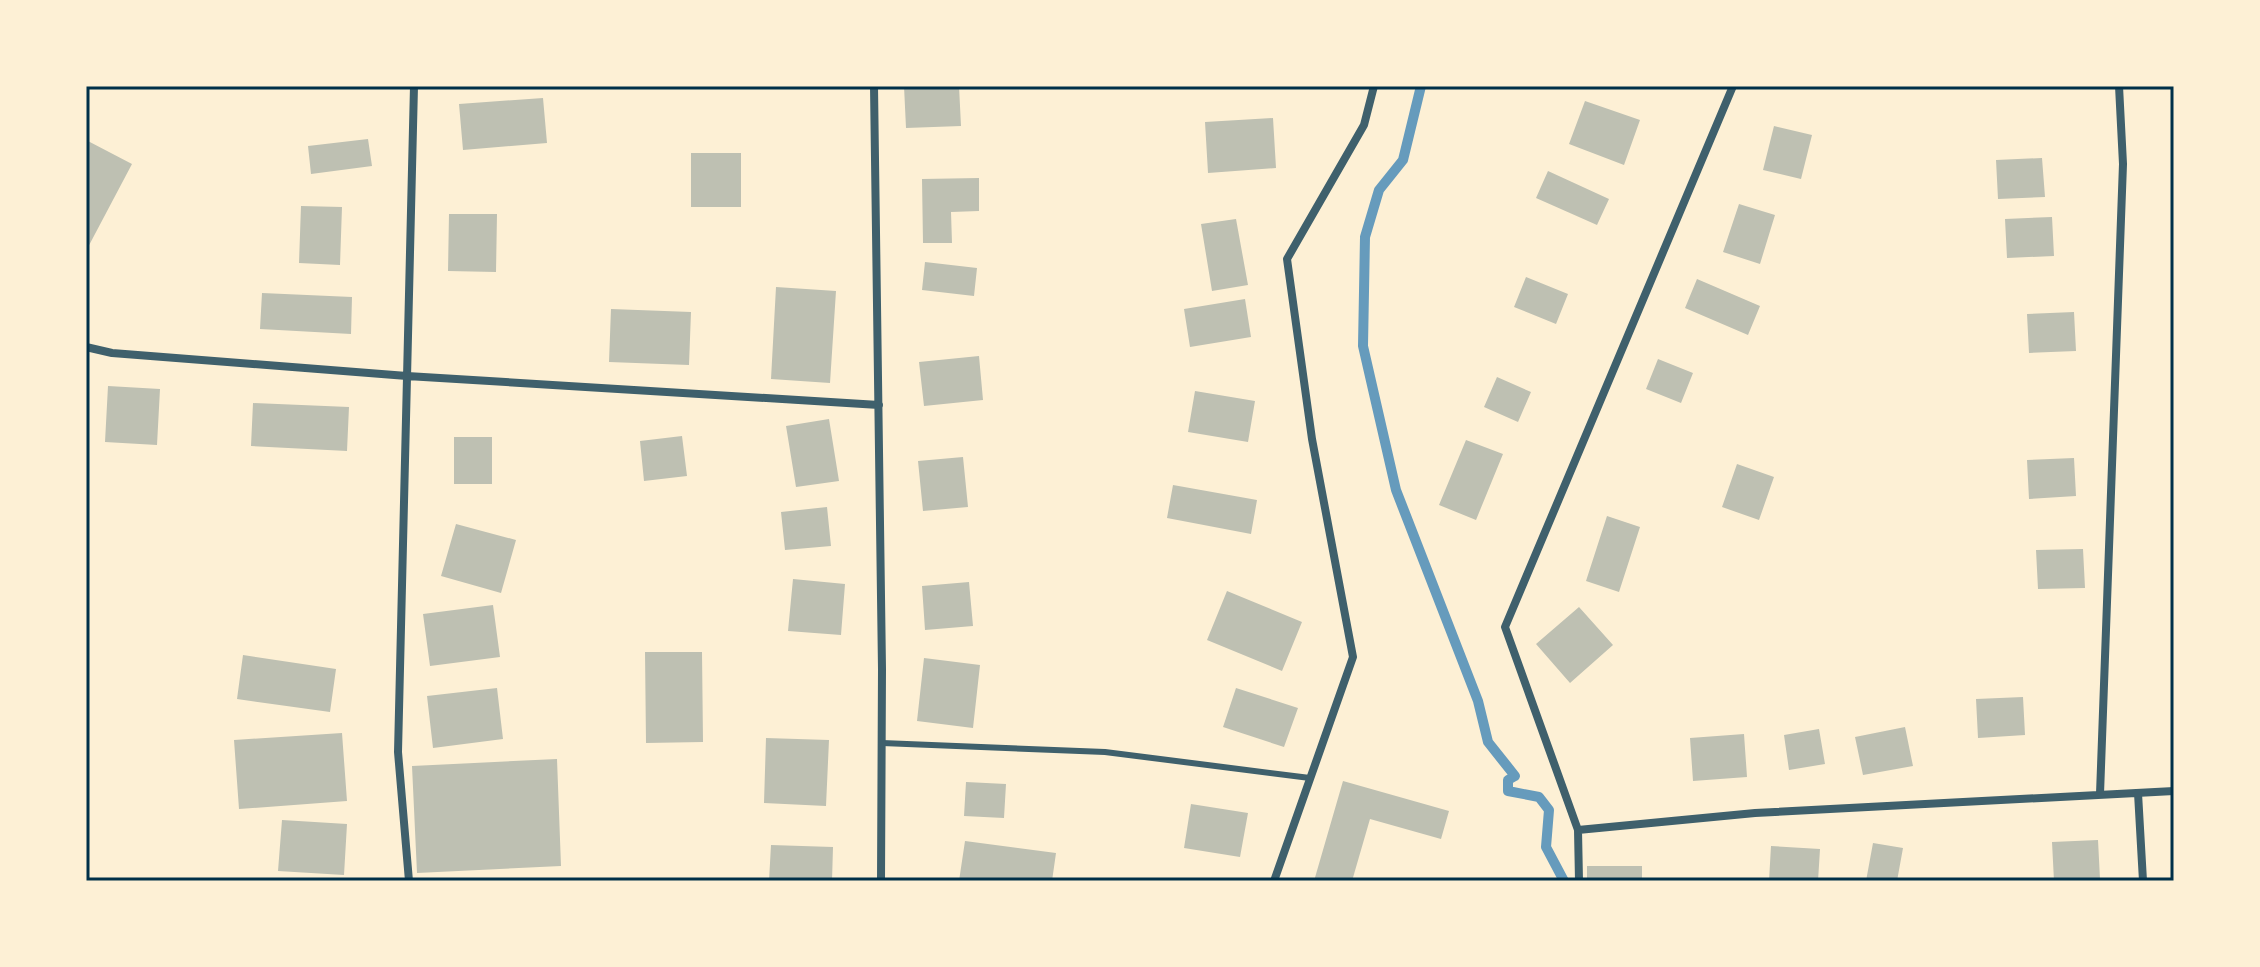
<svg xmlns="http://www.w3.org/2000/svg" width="2260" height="967" font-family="'IBM Plex Sans',sans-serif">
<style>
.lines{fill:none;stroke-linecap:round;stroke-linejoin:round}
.stream{stroke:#669bbc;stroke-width:10}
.building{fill:#bec0b2}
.service{stroke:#3f606c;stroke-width:6}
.minor{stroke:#3f606c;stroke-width:8}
.neatline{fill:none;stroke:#003049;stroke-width:3}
</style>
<rect width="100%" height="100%" fill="#fdf0d5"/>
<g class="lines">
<path class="stream" d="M1421,86L1403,160L1379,190L1365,237L1363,346L1396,490L1478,701L1488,742L1515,776L1508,780V791L1539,797L1549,810L1546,847L1564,881"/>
</g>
<path class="building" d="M904,86H959L961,126L906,128Z
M543,98L547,143L463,150L459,104Z
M1585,101L1640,120L1624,165L1569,144Z
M1273,118L1276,168L1208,173L1205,122Z
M1774,126L1812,135L1801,179L1763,170Z
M368,139L372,166L311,174L308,146Z
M86,140L132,164L86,251Z
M691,153H741V207H691Z
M2042,158L2045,197L1998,199L1996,160Z
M1548,171L1609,199L1597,225L1536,198Z
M979,178V211L951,212L952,243H923L922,179Z
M1739,204L1775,215L1760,264L1723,252Z
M301,206L342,207L340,265L299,263Z
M449,214H497L496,272L448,271Z
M2052,217L2054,256L2007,258L2005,219Z
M1236,219L1248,285L1212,291L1201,224Z
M925,262L977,268L974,296L922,290Z
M1526,277L1568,294L1556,324L1514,307Z
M1697,279L1760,306L1748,335L1685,308Z
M776,287L836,291L830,383L771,379Z
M262,293L352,297L351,334L260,329Z
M1245,299L1251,337L1190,347L1184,309Z
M611,309L691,312L689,365L609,362Z
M2074,312L2076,351L2029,353L2027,314Z
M979,356L983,400L924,406L919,362Z
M1658,359L1693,373L1681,403L1646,389Z
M1497,377L1531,392L1518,422L1484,407Z
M108,386L160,389L157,445L105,442Z
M1195,391L1255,401L1248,442L1188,432Z
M253,403L349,407L347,451L251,446Z
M829,419L839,481L796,487L786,426Z
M682,436L687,476L644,481L640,441Z
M454,437H492V484H454Z
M1466,440L1503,454L1476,520L1439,505Z
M963,457L968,507L923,511L918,461Z
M2074,458L2076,496L2029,499L2027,460Z
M1737,464L1774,477L1759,520L1722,507Z
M1173,485L1257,500L1251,534L1167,518Z
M827,507L831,546L785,550L781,512Z
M1607,516L1640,527L1619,592L1586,581Z
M456,524L516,540L501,593L441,576Z
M2083,549L2085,588L2038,589L2036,550Z
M793,579L845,584L841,635L788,631Z
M969,582L973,626L925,630L922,586Z
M1227,591L1302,622L1282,671L1207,640Z
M493,605L500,657L430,666L423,614Z
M1579,607L1613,645L1570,683L1536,644Z
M645,652H702L703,742L646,743Z
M243,655L336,669L330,712L237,699Z
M924,658L980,665L973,728L917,721Z
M497,688L503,739L433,748L427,696Z
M1236,688L1298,708L1284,747L1223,727Z
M2023,697L2025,735L1978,738L1976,699Z
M1905,727L1913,766L1863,775L1855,737Z
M1819,729L1825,764L1789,770L1784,735Z
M342,733L347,801L239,809L234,740Z
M1744,734L1747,777L1693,781L1690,738Z
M766,738L829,740L826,806L764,803Z
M557,759L561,866L417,873L412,766Z
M1343,781L1449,811L1441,839L1370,819L1352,881H1314Z
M966,782L1006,784L1004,818L964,816Z
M1191,804L1248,813L1240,857L1184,848Z
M282,820L347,824L344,875L278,871Z
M2098,840L2100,879L2054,881L2052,842Z
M965,841L1056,853L1052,881H959Z
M1873,843L1903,848L1897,881H1866Z
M771,845L833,847L832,881H769Z
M1771,846L1820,849L1818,881H1769Z
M1587,866H1642V881H1587Z"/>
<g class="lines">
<path class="service" d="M882,743L1105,752L1310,778"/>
<path class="minor" d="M874,86L882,669L881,881
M86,347L112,353L407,376L879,405
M2138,793L2143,881
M2100,794L2123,164L2119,86
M1578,830L1755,813L2174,791
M409,881L398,752L414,86
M1274,881L1353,657L1312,439L1287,259L1364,125L1374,86
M1579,881L1578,830L1505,627L1733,86"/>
</g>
<rect width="2260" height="967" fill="none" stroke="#fdf0d5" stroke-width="176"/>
<rect x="88" y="88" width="2084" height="791" class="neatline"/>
</svg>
